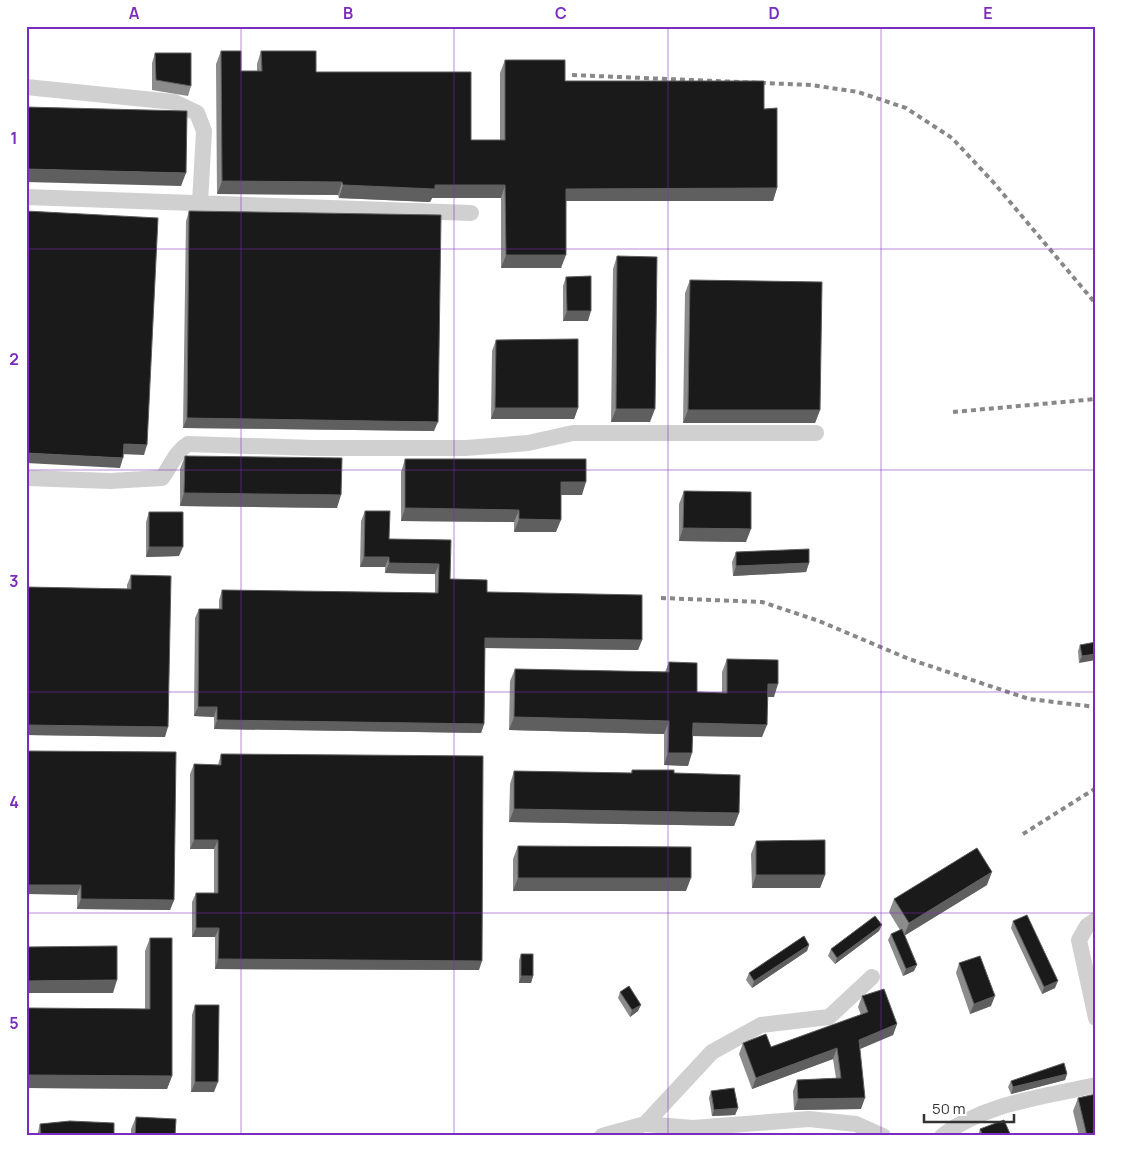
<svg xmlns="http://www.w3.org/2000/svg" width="1122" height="1162" font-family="Manrope,sans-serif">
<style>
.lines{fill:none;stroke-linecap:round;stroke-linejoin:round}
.minor{stroke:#d0d0d0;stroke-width:16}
.rail{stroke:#888;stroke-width:4;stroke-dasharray:5 4;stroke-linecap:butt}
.wall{fill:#8c8c8c}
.shaded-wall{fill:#5f5f5f}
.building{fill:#1a1a1a;stroke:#5f5f5f}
.grid{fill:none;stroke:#7b2cbf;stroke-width:1;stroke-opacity:0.55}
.neatline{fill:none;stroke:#7b2cbf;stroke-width:2}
.grid-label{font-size:16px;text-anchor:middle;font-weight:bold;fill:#7b2cbf}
</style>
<rect width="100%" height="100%" fill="#fff"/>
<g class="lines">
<path class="minor" d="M26,87L174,102L197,113L204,131L200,203
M26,197L471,213
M26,478L110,481L162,478C171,466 175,452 188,444L314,448H466L528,443L573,433H816
M1096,920L1087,926L1079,940L1096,1018
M645,1124L712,1052L761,1025L829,1017L872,977
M602,1136L645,1124L693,1128L809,1119L856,1124L883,1136
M942,1136C985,1103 1044,1097 1096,1085"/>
<path class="rail" d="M572,75L811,85L858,92L906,108L952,138L994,183L1096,304
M953,412L1096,399
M661,598L762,602L819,621L909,659L1029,699L1096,707
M1023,834L1096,788"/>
</g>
<path class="wall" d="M221,51L241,71H257V64L261,51L316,72L471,140H500V73L505,60L565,81L764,109L777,188L773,201H566L561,268H501V198H432L430,202L339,198L338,195L217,194L216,64Z
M155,53L191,86L188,96L152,90V63Z
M189,211L434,431L183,428L186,221Z
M617,256L650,422H611L613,269Z
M566,277L588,321H563V286Z
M690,280L820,410L815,423H683L685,293Z
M496,340L578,408L574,419H491L492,351Z
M185,456L337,508L180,506V469Z
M405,459L582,495H561L556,532H514V522L401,521V472Z
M684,491L746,542L679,541V504Z
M365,511L389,539L451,540L450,579L487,592L642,640L638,650L485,648L484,724L481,733L214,729V717L194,716L195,618L199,609H219V600L222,590L435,593V574L385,573V567H360L361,521Z
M149,512L179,556L146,557V522Z
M736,552L809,563L806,572L733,576L732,562Z
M131,575L165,737L26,735V587L127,589V585Z
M1096,642L1079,663L1078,651L1080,645Z
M727,659L774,697H767L762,737L693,736L688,766L664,765V734L509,730L510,681L515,669L665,672L669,662L697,692L722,693V672Z
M26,751L174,900L170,910L77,909V895Z
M221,754L479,970L215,969V937H192V902L196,893H214V849H190V774L194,764L218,765Z
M632,770L674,773L739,813L734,826L509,822L510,784L514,771L631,773Z
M756,841L825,875L820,888H752L751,854Z
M518,846L686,891H513V859Z
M987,885L905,935L914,971L903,976L888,940L891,934L900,930L889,912L894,899Z
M1013,921L1055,988L1042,994L1011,928Z
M879,931L835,964L828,956L831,949Z
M150,938L172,1076L167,1089L26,1088V1008L145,1009V951Z
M809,945L807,951L752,988L746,980L749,973Z
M521,954L533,976L531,983H519V960Z
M959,963L991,1006L970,1014L956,973Z
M620,992L638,1011L630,1017L618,998Z
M862,996L897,1024L893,1035L860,1049L861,1109L794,1110L793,1091L797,1080L836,1078L833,1059L752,1089L739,1054L743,1043L771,1047L861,1015L858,1007Z
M195,1005L214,1092H191L192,1015Z
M1067,1074L1065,1080L1011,1094L1008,1087L1011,1081Z
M711,1091L738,1108L735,1115L712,1116L709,1098Z
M1078,1098L1096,1136H1079L1073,1111Z
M136,1117L175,1136H131V1129Z
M40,1124L114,1136H37Z
M980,1129L1011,1136H978Z"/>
<path class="shaded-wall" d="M26,169L186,173L181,186L26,182Z
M222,181L342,182L338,195L217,194Z
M343,185H505L501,198H432L430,202L339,198Z
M777,188L773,201H561L566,189Z
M506,255H566L561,268H501Z
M567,311H591L588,321H563Z
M495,408H578L574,419H491Z
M616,409H655L650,422H611Z
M688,410H820L815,423H683Z
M187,418L438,422L434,431L183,428Z
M124,444L147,445L144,455L120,454Z
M26,453L123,458L120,468L26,463Z
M561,482H586L582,495H556Z
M184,493L341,495L337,508L180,506Z
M405,508L519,510L514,522L401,521Z
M519,519L561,520L556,532H514Z
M683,528L751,529L746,542L679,541Z
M149,547H183L179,556L146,557Z
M364,557H389L385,567H360Z
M389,563L439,564L435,574L385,573Z
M809,563L806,572L733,576L736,566Z
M485,638L642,640L638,650L482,648Z
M1096,654V660L1079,663L1082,656Z
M768,684H778L774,697H763Z
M198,707H217L214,717L194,716Z
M514,717L669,721L664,734L509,730Z
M217,720L484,724L481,733L214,729Z
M693,723L767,725L762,737L688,736Z
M26,725L168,727L165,737L26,735Z
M668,753H692L688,766L664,765Z
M514,809L739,813L734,826L509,822Z
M194,840H218L214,849H190Z
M992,872L987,885L904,936L909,923Z
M756,875H825L820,888H752Z
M518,878H691L686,891H513Z
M26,885H81L77,895L26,894Z
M81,899L174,900L170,910L77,909Z
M882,925L879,931L835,964L837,958Z
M196,928H219L215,937H192Z
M809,945L807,951L752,988L754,981Z
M218,959L482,961L479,970L215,969Z
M917,965L914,971L903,976L906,969Z
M521,976H533L531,983H519Z
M117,980L113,993H26V981Z
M1058,981L1055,988L1042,994L1044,987Z
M995,996L991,1006L970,1014L974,1004Z
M641,1005L638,1011L630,1017L632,1010Z
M897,1024L893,1035L855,1051L859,1040Z
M837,1048L833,1059L752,1089L756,1078Z
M1067,1074L1065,1080L1011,1094L1013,1087Z
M26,1075L172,1076L167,1089L26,1088Z
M195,1082H218L214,1092H191Z
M865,1098L861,1109L794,1110L798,1099Z
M738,1108L735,1115L712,1116L714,1110Z"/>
<path class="building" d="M221,51H241V71H262L261,51H316V72H471V140H505V60H565V81H764V109L777,108V188L566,189V255H506L505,185H435V189L343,185L342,182L222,181Z
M155,53H191V86L156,80Z
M26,107L187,111L186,173L26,169Z
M26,211L158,218L147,445L124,444L123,458L26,453Z
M189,211L441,215L438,422L187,418Z
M617,256L657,257L655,409H616Z
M591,276V311H567L566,277Z
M690,280L822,282L820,410H688Z
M578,339V408H495L496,340Z
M185,456L342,458L341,495L184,493Z
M405,459H586V482H561V520L519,519V510L405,508Z
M684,491L751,492V529L683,528Z
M365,511H390L389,539L451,540L450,579L487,580V592L642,595V640L485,638L484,724L217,720V707H198L199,609H222V590L438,593L439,564L389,563V557H364Z
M149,512H183V547H149Z
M809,549V563L736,566V552Z
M131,575L171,576L168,727L26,725V587L131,589Z
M1096,642V654L1082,656L1080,645Z
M727,659L778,660V684H768L767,725L693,723L692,753H668L669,721L514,717L515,669L669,672V662L697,663V692L727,693Z
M26,751L176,752L174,900L81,899V885H26Z
M221,754L483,756L482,961L218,959L219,928H196V893H218V840H194V764L221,765Z
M632,770H674V773L740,775L739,813L514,809V771L632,773Z
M825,840V875H756V841Z
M518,846L691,847V878H518Z
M977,848L992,872L909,923L894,899Z
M1027,915L1058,981L1044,987L1013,921Z
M875,916L882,925L837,958L831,949Z
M902,929L917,965L906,969L891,934Z
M804,936L809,945L754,981L749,973Z
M150,938H172V1076L26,1075V1008L150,1009Z
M117,946V980L26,981V947Z
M521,954H533V976H521Z
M980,956L995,996L974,1004L959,963Z
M629,986L641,1005L632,1010L620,992Z
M884,989L897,1024L859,1040L865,1098L798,1099L797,1080L841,1078L837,1048L756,1078L743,1043L766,1034L771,1047L868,1012L862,996Z
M195,1005H219L218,1082H195Z
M1064,1063L1067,1074L1013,1087L1011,1081Z
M734,1088L738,1108L714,1110L711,1091Z
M1096,1094V1136H1087L1078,1098Z
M136,1117L176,1119L175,1136H135Z
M1004,1120L1011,1136H983L980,1129Z
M70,1121L114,1123V1136H41L40,1124Z"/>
<path class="grid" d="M241,26V1136M454,26V1136M668,26V1136M881,26V1136M26,249H1096M26,470H1096M26,692H1096M26,913H1096"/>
<rect width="1122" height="1162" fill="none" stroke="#ffffff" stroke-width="55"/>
<path d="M924 1114v8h90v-8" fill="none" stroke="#333333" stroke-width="2.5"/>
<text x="932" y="1114" font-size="15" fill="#333333" stroke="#ffffff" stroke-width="4" paint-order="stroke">50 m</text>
<rect x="28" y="28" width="1066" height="1106" class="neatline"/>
<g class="grid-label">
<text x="134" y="19">A</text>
<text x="348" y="19">B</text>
<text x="561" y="19">C</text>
<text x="774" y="19">D</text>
<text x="988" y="19">E</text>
<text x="14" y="144">1</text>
<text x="14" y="365">2</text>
<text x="14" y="587">3</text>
<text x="14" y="808">4</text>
<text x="14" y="1029">5</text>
</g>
</svg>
